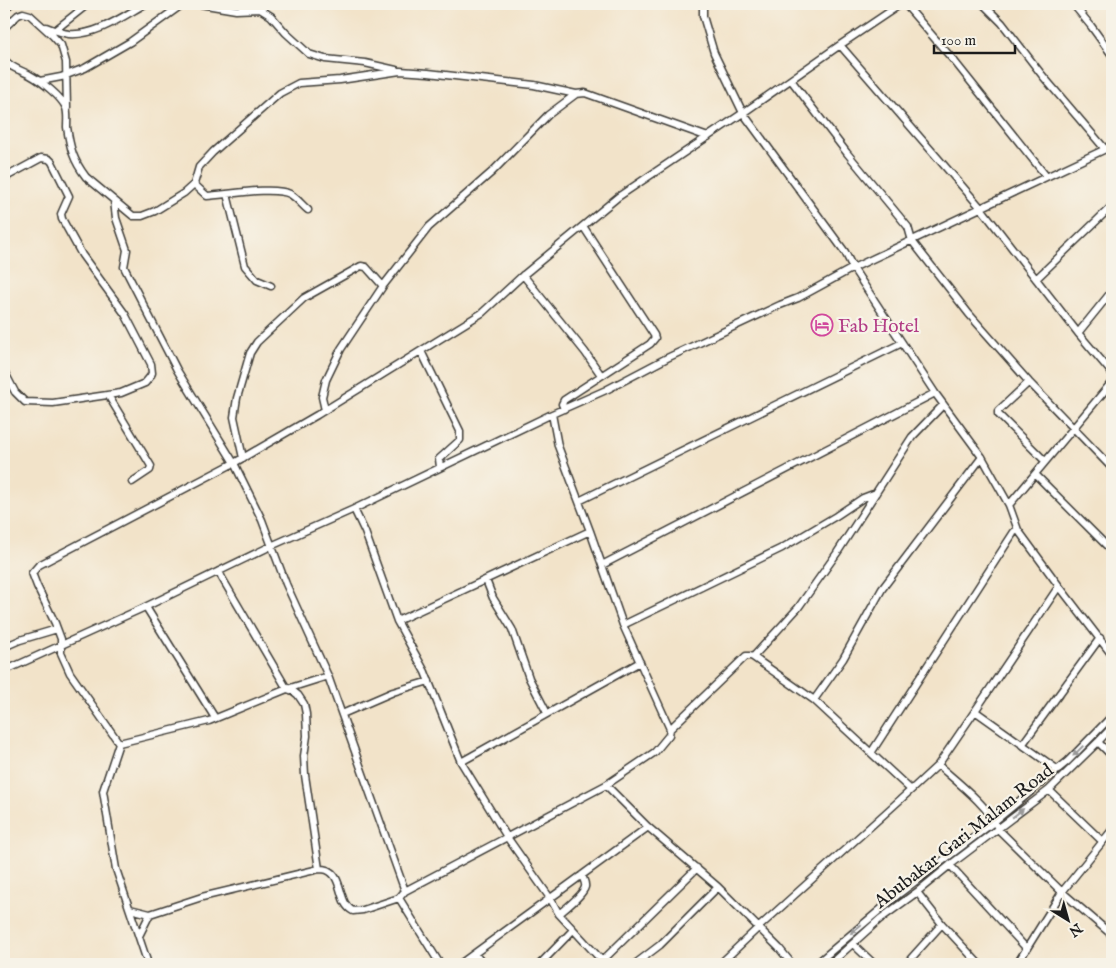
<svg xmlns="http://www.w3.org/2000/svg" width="1116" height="968" font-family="'IM FELL English',serif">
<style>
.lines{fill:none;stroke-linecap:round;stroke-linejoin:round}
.minor-casing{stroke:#3c3a36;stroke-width:9}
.minor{stroke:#fff;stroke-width:6}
.oneway{fill:#999}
.labels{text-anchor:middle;stroke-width:4.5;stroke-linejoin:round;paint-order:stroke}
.hotel-label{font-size:19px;fill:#b23c85;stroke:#f7f3e8;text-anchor:start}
.street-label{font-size:19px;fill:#1c1c1c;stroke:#f7f3e8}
</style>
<rect width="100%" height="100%" fill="#f7f3e8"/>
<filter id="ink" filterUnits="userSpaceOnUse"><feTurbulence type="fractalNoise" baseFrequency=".02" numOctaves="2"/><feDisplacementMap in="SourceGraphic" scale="10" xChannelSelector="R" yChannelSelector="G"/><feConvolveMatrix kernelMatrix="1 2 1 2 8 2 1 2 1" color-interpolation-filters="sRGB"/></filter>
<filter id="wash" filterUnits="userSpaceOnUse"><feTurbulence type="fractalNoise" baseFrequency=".0096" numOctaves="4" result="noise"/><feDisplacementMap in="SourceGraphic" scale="20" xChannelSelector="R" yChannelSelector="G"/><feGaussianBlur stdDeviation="1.12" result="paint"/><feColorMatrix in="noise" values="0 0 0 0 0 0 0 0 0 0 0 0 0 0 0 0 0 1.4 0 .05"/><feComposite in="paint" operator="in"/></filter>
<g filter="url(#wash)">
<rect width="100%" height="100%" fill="#f2e3c9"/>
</g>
<g filter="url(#ink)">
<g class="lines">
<g class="minor-casing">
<path id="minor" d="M200,4L236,10L260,9L271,16L286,33L309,54L325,59L365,63L396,70
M703,4V16L714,53L743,113L845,252L853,268L935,393L982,457L1009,505L1018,530L1059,586L1112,655
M905,4L955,62L1046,176
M983,4L1002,23L1042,75L1105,149
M1073,4L1091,26L1112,55
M4,10L10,4
M46,27C54,30 61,33 69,34C96,36 122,17 145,4
M4,28L18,15L23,13L30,15L53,36L61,45L66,62L67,108
M54,31L88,4
M840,45L981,208L1078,333L1112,373
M4,59C10,68 21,70 30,75C41,81 62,97 66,108C68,114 67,122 67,127C70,148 73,160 86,177L133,216H142L155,211L184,193L194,184L199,167L213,152L280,93L299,83L340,80L400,71L428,73L534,85L576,94
M791,80L847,153L908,227L912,241L969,314L1029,382L1112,468
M40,81L61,77L85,68L130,42L180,6L185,4
M4,178L41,158L49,159L52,162L69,196L61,214L62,219L82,255L125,314L151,364L152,373L150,377L145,383L121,393L53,403L25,402L15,392L4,371
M194,184L207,196C226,195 274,186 290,194C297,198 302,205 308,210
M227,194L245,266L257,280L271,286
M114,201L116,218L127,250L124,267L177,370L234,463L262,520L286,584L328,676L405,891
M523,275L585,352L601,375
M1036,279L1112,206
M1078,333L1112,291
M421,351L460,431V440L439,459L440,467
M1029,382L998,411V414L1045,461
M108,395L151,466L150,470L132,482
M564,409L562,404L564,400L650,344L655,338L654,335L583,226
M325,410L322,397L326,380L341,349L383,286L429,227L492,172L548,115L576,94L585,93L708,137
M243,458L234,417L237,398L250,353L257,342L304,298L361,266L366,267L383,286
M1035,474L1112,551
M579,501L902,343
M1009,505L1112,382
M354,509L552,414
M602,565L935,393
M219,571L222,578L287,689L328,676
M486,580L493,598L512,629L529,678L547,713
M146,607L215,718
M397,621L590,531
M623,625L782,548L836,516L863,498L876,493
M4,647L20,640L57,629
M753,657L798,608L837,553L912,437L943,405
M4,671L143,608L271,546L354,509L365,532L397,621L425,672L461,762L507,837L550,898L559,914L605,964
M814,700L843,659L882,589L982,457
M975,711L1058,770
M342,714L393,692L429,681
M670,729L623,625L590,531L558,446L552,414L606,390L667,358L780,305L798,298L853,268L1112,146
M1098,742L1112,756
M119,743L70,673L61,653V639L55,623L37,586L32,573L39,565L234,463L317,415L482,313L521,277L618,197L743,113L840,45L901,4
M119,743L209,721L287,689L293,691L298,695L304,704L306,714L307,736L304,756L305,775L319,869
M119,743L103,791L116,869L148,964
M1022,745L1100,638
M871,753L1014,532L1018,530
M461,762L640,662
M938,765C955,780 991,808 998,829L1062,892L1112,935
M606,785L648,827L718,887L779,948L792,964
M1049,790L1102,841
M950,865L1027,949
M917,892L942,924L979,964
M399,898L440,964
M130,909L150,914L202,897L319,869C322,869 324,869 327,870C344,877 337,903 353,911L363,910L399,898L405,891L606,785L655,752L669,735L670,729L746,656H750L753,657L814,700L911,790
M559,914C566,908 583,895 585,887C586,883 583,879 582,875
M139,936L150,914
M853,944L874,964
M475,954L483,964
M602,961L697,868
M460,964L648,827
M540,964L573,930
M635,964L660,945L718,887
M720,964L759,927L911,790L938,765L975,711L1059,586
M816,964L900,893L995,821L1068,761L1112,716
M830,964L880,919L917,892L950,865L1049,790L1098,742L1112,727
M906,964L942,924
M1017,964L1062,892L1112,830"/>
</g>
<use href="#minor" class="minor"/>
</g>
<defs><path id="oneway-solid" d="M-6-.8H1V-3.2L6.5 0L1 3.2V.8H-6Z" transform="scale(1.25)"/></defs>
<g class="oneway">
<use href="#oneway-solid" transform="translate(1078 751) rotate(135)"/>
<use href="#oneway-solid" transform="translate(1018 813) rotate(-38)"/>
<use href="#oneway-solid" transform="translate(856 929) rotate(140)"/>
</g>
</g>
<defs>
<g id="hotel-ring" transform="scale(1.125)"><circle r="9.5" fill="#f7f3e8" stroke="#d1479c" stroke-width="1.5"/><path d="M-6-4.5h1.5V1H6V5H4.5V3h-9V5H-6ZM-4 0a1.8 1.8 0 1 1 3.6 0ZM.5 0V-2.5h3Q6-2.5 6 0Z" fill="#d1479c"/></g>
</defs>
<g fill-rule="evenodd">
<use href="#hotel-ring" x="822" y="325"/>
</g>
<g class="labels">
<g class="hotel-label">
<text x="838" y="332">Fab Hotel</text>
</g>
<g class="street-label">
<text transform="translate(963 835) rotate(-38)" y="7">Abubakar Gari Malam Road</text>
</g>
</g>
<rect width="1116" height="968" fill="none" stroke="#f7f3e8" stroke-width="20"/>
<g transform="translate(1068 920) rotate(143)" stroke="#f7f3e8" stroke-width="4" paint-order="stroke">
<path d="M0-4L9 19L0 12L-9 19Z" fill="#1c1c1c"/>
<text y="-8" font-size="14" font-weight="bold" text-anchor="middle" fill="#1c1c1c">N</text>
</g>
<path d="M934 45v8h81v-8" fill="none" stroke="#1c1c1c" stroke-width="2.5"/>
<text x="941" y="45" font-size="15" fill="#1c1c1c" stroke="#f7f3e8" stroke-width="4" paint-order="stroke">100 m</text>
</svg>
